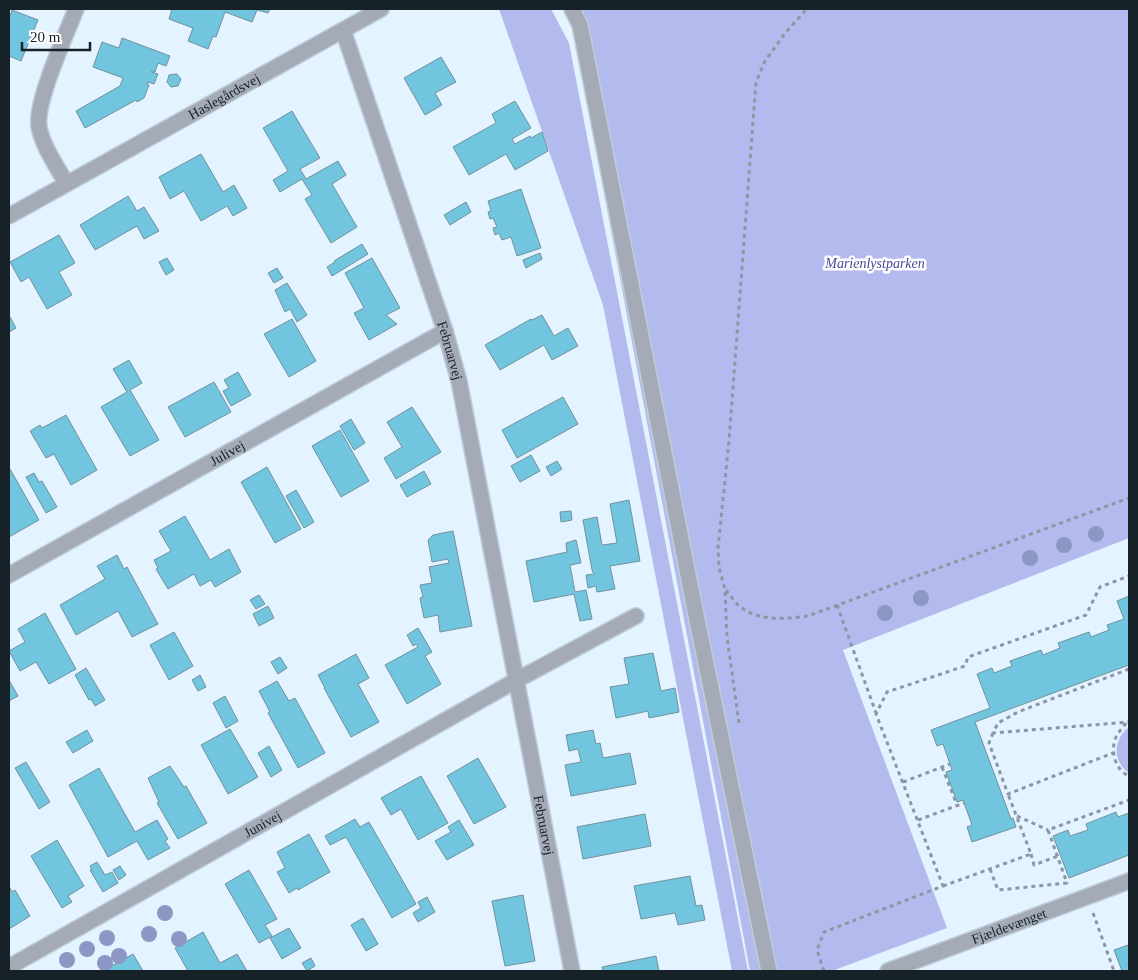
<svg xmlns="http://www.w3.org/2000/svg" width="1138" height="980" font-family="'Times New Roman',serif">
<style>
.green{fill:#b3baee}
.building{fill:#71c5de;stroke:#71929b}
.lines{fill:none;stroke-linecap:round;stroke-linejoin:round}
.minor-casing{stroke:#becdd8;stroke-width:18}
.path{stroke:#8b98a2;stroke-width:3;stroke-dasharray:4 4;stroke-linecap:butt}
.minor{stroke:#a4abb6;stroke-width:15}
.tree{fill:#8d97c4}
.labels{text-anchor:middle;stroke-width:5;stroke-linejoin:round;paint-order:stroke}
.street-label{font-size:14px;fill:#172128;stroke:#fff}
.park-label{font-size:14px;font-style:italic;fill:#474b94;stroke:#fff}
</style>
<rect width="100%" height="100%" fill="#e3f3ff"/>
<path class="green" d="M499,9H551L569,43L748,971H732L603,305Z
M564,9H1129V538L843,650L947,928L832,971H750L576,44L570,16Z
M1129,727V773C1112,762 1113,739 1129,727Z"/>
<path class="building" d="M172,9H270L268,13L257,10L252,22L225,12L216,37L213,36L208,49L188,41L193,28L169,19Z
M12,10L38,20L21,61L9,56V19Z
M122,38L170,56L166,66L158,63L155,72L152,71L151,72L158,74L154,84L148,82L147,84L149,85L144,98L137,102L136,100L85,128L76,111L120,86L123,78L93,67L102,42L119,48Z
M441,57L456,82L435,93L442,105L425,115L404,78Z
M177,74L181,79L178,86L171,87L167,82L169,75Z
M515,101L531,128L512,139L515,144L530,136L531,138L542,132L548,151L515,170L506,154L469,175L453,147L496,123L492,114Z
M292,111L320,158L300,169L306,179L338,161L346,175L332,184L357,227L331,243L305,199L312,195L302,179L280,192L273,180L288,171L263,128Z
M201,154L223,192L234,185L247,208L233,216L227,206L201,221L184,191L170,199L159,177Z
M521,189L541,248L517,256L511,237L502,240L499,233L495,235L493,228L497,227L493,218L490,219L488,212L491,211L488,201Z
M128,196L137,211L144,207L159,231L144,239L137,226L95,250L80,225Z
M466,202L471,212L450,225L444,215Z
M59,235L75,263L59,272L72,295L47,309L29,277L21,282L10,262Z
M362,244L368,254L332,276L327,267L335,262L334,261Z
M540,253L542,259L526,268L523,260Z
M167,258L174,270L166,275L159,262Z
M372,258L400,308L386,315L397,324L369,340L354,313L364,308L345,273Z
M277,268L283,278L274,283L268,273Z
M287,283L307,315L297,322L290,309L285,312L275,290Z
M9,315L16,328L9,332Z
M542,315L554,336L568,328L578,346L552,360L544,345L500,370L485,345L531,319L532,320Z
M292,319L316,361L289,377L264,334Z
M129,360L142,383L130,390L159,440L130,456L101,407L127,392L113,369Z
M238,372L251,395L231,406L223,391L229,388L224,380Z
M214,382L231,412L185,437L168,407Z
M563,397L578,424L517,458L502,430Z
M412,407L441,452L396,479L384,458L402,447L387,422Z
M66,415L97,470L71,485L54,454L46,458L30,431L40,425L42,428Z
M351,419L365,443L354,450L340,426Z
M340,430L369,481L341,497L312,446Z
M531,455L540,471L520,482L511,466Z
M557,461L562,469L551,476L546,467Z
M267,467L301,529L275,543L241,482Z
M10,469L39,520L9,537V470Z
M424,471L431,484L407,497L400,485Z
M34,473L39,482L42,481L57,507L46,513L26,477Z
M296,490L314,522L304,528L286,496Z
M629,500L640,561L610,566L615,589L597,592L596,586L588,588L586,575L594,574L592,570L583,520L597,517L602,545L617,543L610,504Z
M571,511L572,520L561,522L560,512Z
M185,516L210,560L229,549L241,572L215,587L211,580L200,586L194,574L168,589L156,569L158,568L154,560L171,551L159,531Z
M453,531L472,626L440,632L438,615L424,618L420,598L423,597L420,585L432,583L429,567L449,563L448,559L432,562L428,540L433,535Z
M576,540L581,563L570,565L575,592L586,590L592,619L580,621L574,594L534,602L526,561L567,552L566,543Z
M117,555L124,569L127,567L158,624L132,637L118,611L76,635L60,605L105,579L97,566Z
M259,595L265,604L256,609L250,600Z
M1129,596V665L975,722L1011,819L1013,818L1016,827L972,842L967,827L972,825L963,800L957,802L946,772L952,770L950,764L943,744L937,746L931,730L990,708L977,674L992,668L994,673L1012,666L1010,661L1041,650L1043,655L1060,648L1058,643L1089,632L1091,637L1109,630L1107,625L1124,619L1117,601Z
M268,606L274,618L259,626L253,614Z
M45,613L76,669L49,684L36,662L20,671L9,651L25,642L18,629Z
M418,628L432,652L425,656L441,684L407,704L385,665L418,647L416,644L413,646L407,635Z
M174,632L193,666L169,680L150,645Z
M653,653L661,691L675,688L679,712L649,718L648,711L616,718L610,687L629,684L624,658Z
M356,654L369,678L358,684L379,722L351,737L324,688H325L318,675Z
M280,657L287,668L278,674L271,662Z
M86,668L105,700L95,706L91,699L89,700L75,675Z
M200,675L206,687L198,691L192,680Z
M9,680L18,696L9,701Z
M277,681L289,701L295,698L325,753L298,768L268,713L270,712L259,691Z
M225,696L238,721L226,728L213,703Z
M230,729L258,777L228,794L201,745Z
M87,730L93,741L73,753L66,742Z
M593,730L596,744L600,743L603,758L630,753L636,784L571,796L565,765L581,762L578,749L569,751L566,735Z
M269,746L282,770L271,777L258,753Z
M478,758L506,807L474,824L447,776Z
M26,762L50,802L39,809L15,768Z
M170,766L184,787L186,786L207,823L178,839L157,803L159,802L148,778Z
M99,768L135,832L157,820L168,839L165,841L170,848L148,860L137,841L108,857L69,785Z
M421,776L448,823L418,840L401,809L391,815L381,798Z
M1116,812L1118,817L1129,813V855L1069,878L1053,836L1068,830L1070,836L1088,830L1086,824Z
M645,814L651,846L583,859L577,827Z
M355,819L360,827L369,822L416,904L392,918L346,837L330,845L325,836Z
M459,820L474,845L447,860L435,841L451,832L448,827Z
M309,834L330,872L298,890L297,888L289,893L277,872L285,868L277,852Z
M57,840L84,886L68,896L72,902L62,908L31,856Z
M97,862L105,875L112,872L118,883L103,892L90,870H92L90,866Z
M120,866L126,875L119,880L113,870Z
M249,870L277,919L265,925L272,936L259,943L225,884Z
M690,876L696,906L702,905L705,920L678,925L675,913L641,919L634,886Z
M9,886L12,892L15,890L30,916L9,929Z
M523,895L535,961L505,966L492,901Z
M427,897L435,912L418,922L413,913L421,908L418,902Z
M363,918L378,944L366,951L351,925Z
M289,928L301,948L282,959L270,938Z
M203,932L220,963L237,954L247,971H188L175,948Z
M1128,945L1129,949V971H1122L1114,950Z
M133,954L143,971H102L108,968Z
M656,956L659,971H603L602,967Z
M311,958L315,966L307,971L302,963Z"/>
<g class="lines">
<g class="minor-casing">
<g id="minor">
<path d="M572,9L580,25L694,605L769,971"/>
<path id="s1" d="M343,30L445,331L459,381L572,971"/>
<path d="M66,183C56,165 43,147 39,127C35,102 66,35 76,9"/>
<path id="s2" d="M9,216L381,9"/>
<path id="s3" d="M9,575L445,331"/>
<path id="s4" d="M9,967L515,681L636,616"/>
<path id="s5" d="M888,971L1129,881"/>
</g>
</g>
<path class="path" d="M726,590C730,595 734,601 738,605C757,622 785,619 808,616L1129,498
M837,605L876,713
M1129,669L1018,712L998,723L993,733L1129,722
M739,723L727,637L725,589L719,568L718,548L729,441L756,82L765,61L786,32L807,9
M1126,723C1123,728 1118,732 1116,737C1110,751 1115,770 1129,776
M993,733L989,743L1008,794L1113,753
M942,767L957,805
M903,782L950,764
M1017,816L1048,830
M918,820L964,803
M1031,854L1034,865L1058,856
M990,869L998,890L1067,883L1048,830L1129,800
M943,886L1031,854L1008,794
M1093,913L1114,971
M824,971L817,950L824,932L943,886L876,714L887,692L965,666L968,657L1086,615L1100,587L1129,576"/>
<use href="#minor" class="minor"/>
</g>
<g class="tree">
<circle cx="1096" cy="534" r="8"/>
<circle cx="1064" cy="545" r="8"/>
<circle cx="1030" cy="558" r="8"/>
<circle cx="921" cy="598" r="8"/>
<circle cx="885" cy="613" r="8"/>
<circle cx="165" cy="913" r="8"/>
<circle cx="149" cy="934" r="8"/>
<circle cx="107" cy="938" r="8"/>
<circle cx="179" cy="939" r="8"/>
<circle cx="87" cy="949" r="8"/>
<circle cx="119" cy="956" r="8"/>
<circle cx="67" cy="960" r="8"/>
<circle cx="105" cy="963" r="8"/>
</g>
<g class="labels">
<g class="street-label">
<text dy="5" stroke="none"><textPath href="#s2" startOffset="246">Haslegårdsvej</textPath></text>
<text dy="5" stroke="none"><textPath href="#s1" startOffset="338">Februarvej</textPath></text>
<text dy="5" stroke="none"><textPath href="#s3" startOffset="250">Julivej</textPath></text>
<text dy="5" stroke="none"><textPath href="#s4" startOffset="291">Junivej</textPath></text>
<text dy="5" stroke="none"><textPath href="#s1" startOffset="822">Februarvej</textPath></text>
<text dy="5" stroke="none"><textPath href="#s5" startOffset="129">Fjældevænget</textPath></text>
</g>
<g class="park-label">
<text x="875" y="268">Marienlystparken</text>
</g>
</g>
<rect width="1138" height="980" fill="none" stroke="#172128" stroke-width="20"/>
<path d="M22 42v8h68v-8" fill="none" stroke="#172128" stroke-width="2.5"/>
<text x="30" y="42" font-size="15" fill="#172128" stroke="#ffffff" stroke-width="4" paint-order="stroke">20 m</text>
</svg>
